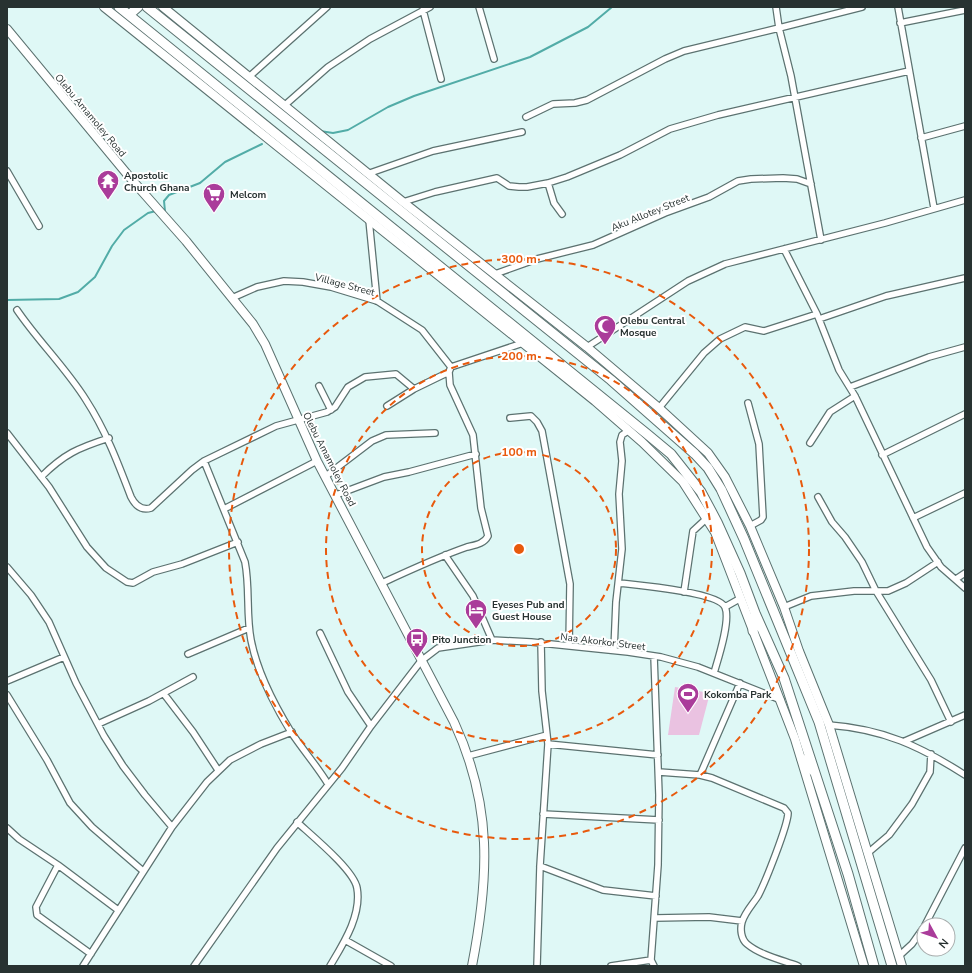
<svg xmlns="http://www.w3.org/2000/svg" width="972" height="973" font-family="'Nunito Sans',sans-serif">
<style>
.garden{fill:#eac2e1}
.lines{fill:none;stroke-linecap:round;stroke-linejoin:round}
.stream{stroke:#52aca7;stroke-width:2}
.street-casing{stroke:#5c7270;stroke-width:8}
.secondary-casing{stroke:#5c7270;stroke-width:10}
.primary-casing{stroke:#5c7270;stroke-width:11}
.street{stroke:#fff;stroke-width:5.5}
.secondary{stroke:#fff;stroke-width:8}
.primary{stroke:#fff;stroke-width:9}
.ring{fill:none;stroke:#e8590c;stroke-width:2;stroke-dasharray:7 5}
.labels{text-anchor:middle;stroke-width:4;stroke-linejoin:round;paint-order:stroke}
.street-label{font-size:10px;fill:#283231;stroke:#fff}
.poi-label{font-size:10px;font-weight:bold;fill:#283231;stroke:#fff;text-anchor:start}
.centre{fill:#e8590c;stroke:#fff;stroke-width:2}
.ring-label{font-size:12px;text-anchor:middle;font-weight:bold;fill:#e8590c;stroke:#fff;stroke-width:4;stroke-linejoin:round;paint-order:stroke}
</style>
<rect width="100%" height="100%" fill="#dff8f6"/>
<path class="garden" d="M675,687L710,693L699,735H668Z"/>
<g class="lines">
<path class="stream" d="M320,131L333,133L348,130L388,107L414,96L530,57L588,27L612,7
M163,211H165L164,201L169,195L200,183L225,162L262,144
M7,300L59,299L78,292L95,277L112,246L124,230L148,213L156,211"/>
<g class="street-casing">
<path id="street" d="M479,7L494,59
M776,7L779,28L862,7
M898,7L934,208
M423,10L441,79
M900,23L965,10
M250,76L327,7
M285,105L328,67L370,39L430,7
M526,117L553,104L575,103L587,100L665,59L684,51L779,28L791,76L821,240
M921,138L965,126
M7,171L39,226
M370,173L433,151L522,132
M548,183L554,203L562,214
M403,202L435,192L497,178L509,186L519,187H527L548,183L567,177L620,155L670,129L718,115L909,71
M369,220L377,301
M784,249L817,314L839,370L855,396L927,547L941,567L965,588
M495,274L537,259L593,245L665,213L709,197L738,181L751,179L783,178L797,179L811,184
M232,298L257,287L284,281L303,282L331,287L377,301L422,330L451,367L523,343
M17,310C38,341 66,368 86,400C106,431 118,463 131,497C135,505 141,511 151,508L192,470L204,461L276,426L327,412L335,407L348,387L365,377L396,374L414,389
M819,319L886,296L965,278
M587,347L688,281L725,264L885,223L965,200
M319,386L331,410
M850,387L929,357L965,347
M748,403L759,444L763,517L761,520L750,526
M387,406L414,389L449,372
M659,408L704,353L720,339L745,327L764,331L817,314
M510,418L531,416L537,422L542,431L570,584L569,646
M7,433L49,487L87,547L106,568L127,582L133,583L153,572L182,564L238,542
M810,443L830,412L855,396
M882,455L965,414
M204,461L245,562C250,588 246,614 251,640C257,671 275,706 291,732C303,750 317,766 328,784
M326,476L372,441L386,435L435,433
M41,477C64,454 78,448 109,438
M336,495L384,477L409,472L476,454
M818,497L832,522L845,537L862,562L876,591L931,680L951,722
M224,509L317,461
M913,518L965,493
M445,555L473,596L492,640
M7,567L31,595L49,622L76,683L104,736L123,766L145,795L172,827
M956,579L965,573
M382,583C410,570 438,557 467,547C475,545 484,544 488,536L481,508L473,435L450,385L449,372L451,367
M619,583C636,585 718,592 725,607C731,620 718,659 714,673
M684,592L693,531L706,519
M725,607L741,598
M784,607L811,596L854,591H888L906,583L938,562
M320,633L348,692L371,726
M614,650L616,602L622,549L619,494L622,461L620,442L622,435L628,431
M188,654L249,628
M7,681L64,657
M164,694L193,732L218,770
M7,695L47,760L70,803L92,827L143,871
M98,724L149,701L193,677
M829,725C883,729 920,746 965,775
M905,741L965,715
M548,744L658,755
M468,756L547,735
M659,772L700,775L712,778L784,808L788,813C788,825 765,883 758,896C753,904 745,912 742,922C740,929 741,939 747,944C760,955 782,960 798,966
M700,775L740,683
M543,814L659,820
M297,822C311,835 354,870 357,888C362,915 343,944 330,966
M7,828L19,839L58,865L118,910
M869,852L889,835L912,804L930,772L931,754
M58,865L36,907L37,915L91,954
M540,866L603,890L656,896
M655,918L709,917L742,921
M925,925L965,848
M345,940L391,966
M899,956L912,944L924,927
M83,966L172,827L207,782L230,760L261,744L292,732
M194,966L277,848L342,768L371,726L421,661L438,648L492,640L531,642L628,652L661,657L698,667L781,700
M537,966L540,866L548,744L542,691L541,642
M611,966L651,960
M654,966L651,960L658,865L659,795L654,656"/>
</g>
<g class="secondary-casing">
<path id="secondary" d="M104,7L595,401L642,442L683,482L715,532L795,739L864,966
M163,7L403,202L587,347L659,408L708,453L725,477L750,526L784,607L799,651L829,725L902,966
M7,29L132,180L186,241L253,324L265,344L317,461L454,722C493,806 489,878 472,966"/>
</g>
<g class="primary-casing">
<path id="primary" d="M119,7L647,434L671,454L701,492L717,522L740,573L755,613L784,678L848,874L874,966
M147,7L611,380L695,454L708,468L721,489L744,539L819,722L892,966
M129,15L138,7
M753,631L755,614
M802,759L813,771"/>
</g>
<use href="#street" class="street"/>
<use href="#secondary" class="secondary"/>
<use href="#primary" class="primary"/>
</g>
<g class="ring">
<circle cx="519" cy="549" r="97"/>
<circle cx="519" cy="549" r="193"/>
<circle cx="519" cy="549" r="290"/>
</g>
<defs>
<g id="temple-pin" transform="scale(1.15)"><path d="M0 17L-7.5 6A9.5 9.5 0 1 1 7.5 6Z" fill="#aa3c9a" stroke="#fff"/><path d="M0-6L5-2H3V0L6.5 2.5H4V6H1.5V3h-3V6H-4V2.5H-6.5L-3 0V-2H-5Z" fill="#fff"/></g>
<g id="supermarket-pin" transform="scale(1.15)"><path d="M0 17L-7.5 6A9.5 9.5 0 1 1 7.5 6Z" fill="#aa3c9a" stroke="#fff"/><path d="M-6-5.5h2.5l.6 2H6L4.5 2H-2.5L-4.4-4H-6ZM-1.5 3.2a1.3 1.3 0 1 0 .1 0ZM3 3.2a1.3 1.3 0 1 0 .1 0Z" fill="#fff"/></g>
<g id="mosque-pin" transform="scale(1.15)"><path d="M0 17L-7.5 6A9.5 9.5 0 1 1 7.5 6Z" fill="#aa3c9a" stroke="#fff"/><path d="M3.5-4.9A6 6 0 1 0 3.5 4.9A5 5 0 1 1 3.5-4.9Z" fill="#fff"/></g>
<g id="hotel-pin" transform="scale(1.15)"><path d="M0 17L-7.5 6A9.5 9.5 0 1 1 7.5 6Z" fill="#aa3c9a" stroke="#fff"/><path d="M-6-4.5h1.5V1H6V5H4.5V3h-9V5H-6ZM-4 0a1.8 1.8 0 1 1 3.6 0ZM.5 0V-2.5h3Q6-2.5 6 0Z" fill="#fff"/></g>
<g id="bus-pin" transform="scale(1.15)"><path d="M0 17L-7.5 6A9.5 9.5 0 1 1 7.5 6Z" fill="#aa3c9a" stroke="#fff"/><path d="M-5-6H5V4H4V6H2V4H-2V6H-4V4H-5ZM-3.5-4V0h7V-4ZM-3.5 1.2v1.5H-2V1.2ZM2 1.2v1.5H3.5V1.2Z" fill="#fff"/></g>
<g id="stadium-pin" transform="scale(1.15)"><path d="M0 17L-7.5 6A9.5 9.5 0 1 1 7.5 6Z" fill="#aa3c9a" stroke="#fff"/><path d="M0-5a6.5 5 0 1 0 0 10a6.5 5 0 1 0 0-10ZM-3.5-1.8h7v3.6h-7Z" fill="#fff"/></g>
</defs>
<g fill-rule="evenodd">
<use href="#temple-pin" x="108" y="181"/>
<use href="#supermarket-pin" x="214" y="194"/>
<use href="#mosque-pin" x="605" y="326"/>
<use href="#hotel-pin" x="476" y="610"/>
<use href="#bus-pin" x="417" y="639"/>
<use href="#stadium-pin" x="688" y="694"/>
</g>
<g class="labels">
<g class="street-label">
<text transform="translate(91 115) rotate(50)" y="4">Olebu Amamoley Road</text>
<text transform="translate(650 212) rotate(-22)" y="4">Aku Allotey Street</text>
<text transform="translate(345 284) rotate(15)" y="4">Village Street</text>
<text transform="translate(330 459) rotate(63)" y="4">Olebu Amamoley Road</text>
<text transform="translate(603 641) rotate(7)" y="4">Naa Akorkor Street</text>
</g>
<g class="poi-label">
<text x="124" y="179">Apostolic<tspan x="124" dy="12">Church Ghana</tspan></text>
<text x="230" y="198">Melcom</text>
<text x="620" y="324">Olebu Central<tspan x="620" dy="12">Mosque</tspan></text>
<text x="492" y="608">Eyeses Pub and<tspan x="492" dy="12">Guest House</tspan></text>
<text x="432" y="643">Pito Junction</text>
<text x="704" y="698">Kokomba Park</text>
</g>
</g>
<circle cx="519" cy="549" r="6" class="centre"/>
<g class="ring-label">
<text x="519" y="263">300 m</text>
<text x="519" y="360">200 m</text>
<text x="519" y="456">100 m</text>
</g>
<rect width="972" height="973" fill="none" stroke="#283231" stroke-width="16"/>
<g transform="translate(936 937) rotate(130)"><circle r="19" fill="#ffffff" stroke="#a9adad"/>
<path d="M0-3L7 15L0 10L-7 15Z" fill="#aa3c9a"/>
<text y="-6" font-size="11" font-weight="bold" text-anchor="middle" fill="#283231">N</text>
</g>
</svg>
